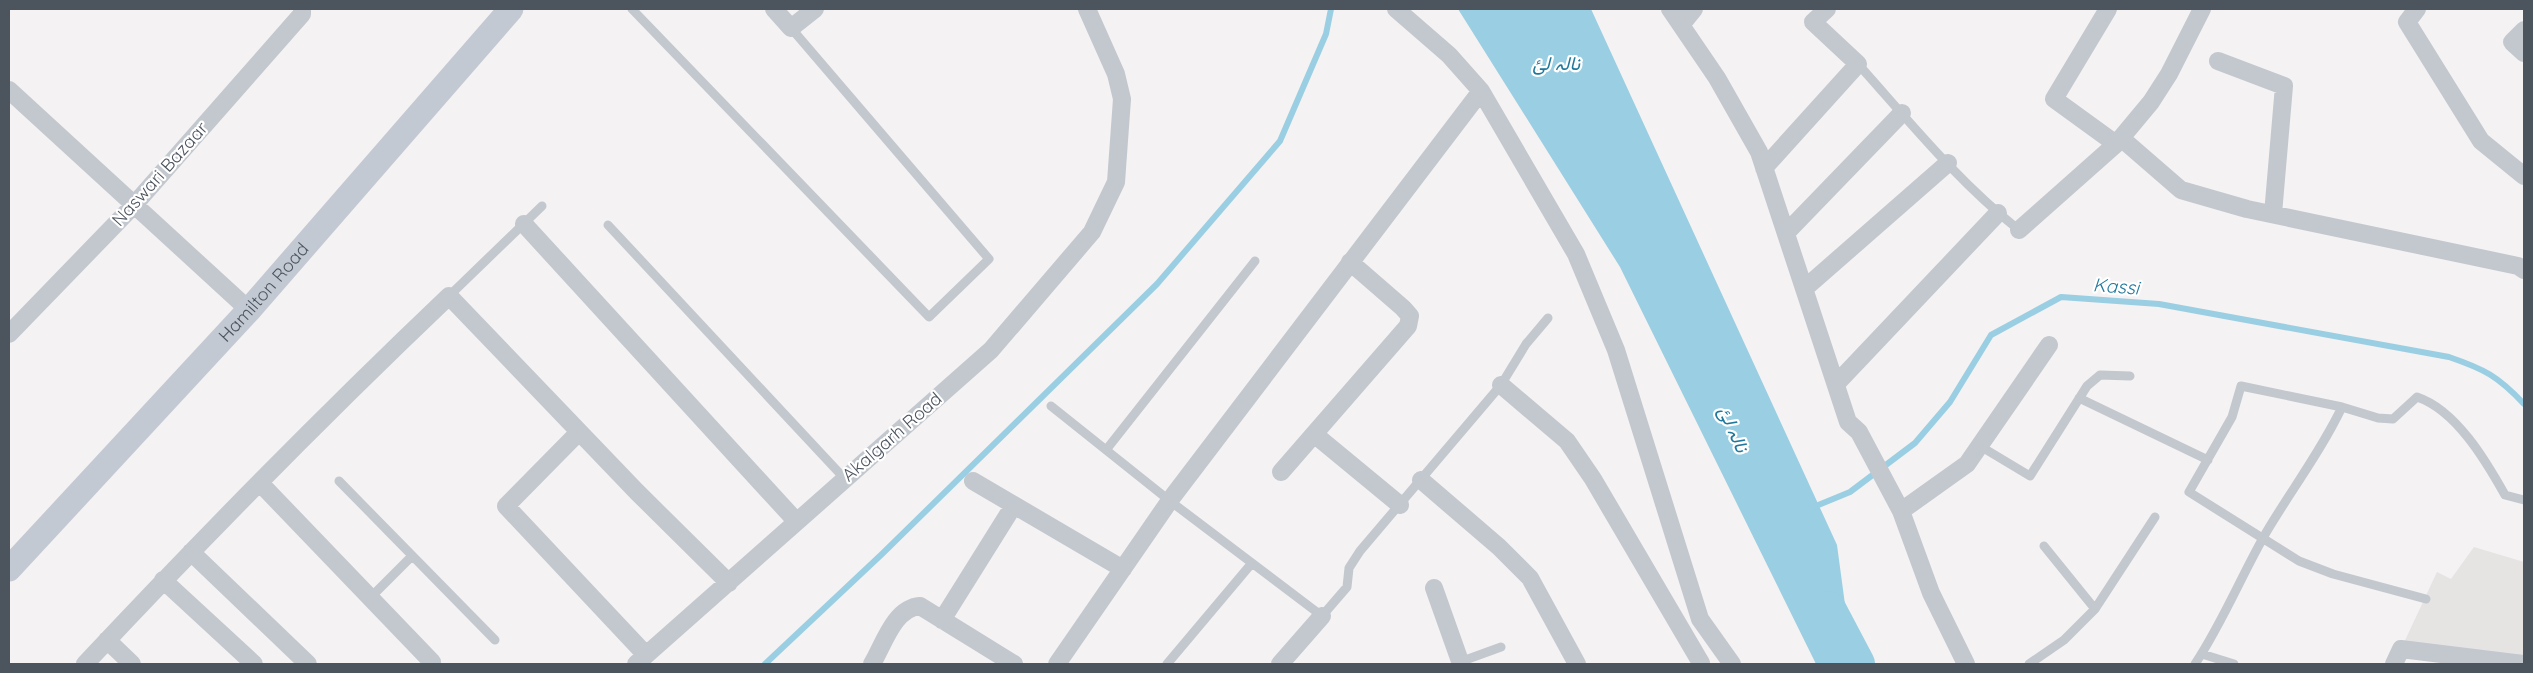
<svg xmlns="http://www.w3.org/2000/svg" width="2533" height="673" font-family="Quicksand,Vazirmatn,sans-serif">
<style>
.education{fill:#e5e4e3}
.water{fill:#9acee2}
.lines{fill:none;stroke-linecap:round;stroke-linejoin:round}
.stream{stroke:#9acee2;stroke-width:6}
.river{stroke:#9acee2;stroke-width:36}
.lane{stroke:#c2c8ce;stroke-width:9}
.street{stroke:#c2c8ce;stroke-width:18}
.secondary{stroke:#c3c9d3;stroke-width:25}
.labels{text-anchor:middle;stroke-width:4.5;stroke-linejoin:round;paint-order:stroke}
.street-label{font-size:18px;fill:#4c545d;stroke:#fff}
.water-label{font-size:19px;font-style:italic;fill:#20799d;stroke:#fff}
</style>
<rect width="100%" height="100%" fill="#f4f2f2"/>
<path class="education" d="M2474,547L2524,562V664L2401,649L2437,572L2451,579Z"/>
<path class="water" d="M1458,9H1591L1837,545L1853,664H1816L1620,267Z"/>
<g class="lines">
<path class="stream" d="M1811,508L1850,492L1915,443L1950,402L1991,335L2061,297L2159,304L2449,357C2484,369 2498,376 2524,404
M765,664L882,554L1157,284L1280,141L1326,34L1331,9"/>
<path class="river" d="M1828,609L1857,664"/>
<path class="lane" d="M632,9L929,317L989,259L791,28
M1858,64C1909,121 1958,182 2019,230
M608,225L844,478
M449,296L542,206
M2079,398L2208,460
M1051,406L1170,501L1322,616L1347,587L1349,568L1360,551L1501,385L1526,344L1548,318
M1980,446L2030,476L2087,386L2100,375L2130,376
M1106,450L1255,261
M339,481L495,640
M2044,546L2095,609
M370,598L412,556
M2426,599L2333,574L2299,561L2189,492L2232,417L2241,386L2342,407L2378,418L2393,419L2417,397C2456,410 2486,461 2505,495L2524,500
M2202,654L2234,664
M1457,663L1501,647
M1167,664L1252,563
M2029,664L2064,640L2095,609L2155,517
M2195,664C2223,622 2242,574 2267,531C2292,489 2321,451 2342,407"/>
<path class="street" d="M774,9L791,28L815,9
M1396,9L1449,55L1481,91L1576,254L1616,350L1700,619L1732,664
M1670,9L1717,78L1759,152L1848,422L1859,432L1901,511L1931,593L1966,664
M2108,9L2054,99L2116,144L2121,138L2181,190L2247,209L2518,266L2524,270
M2417,9L2407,22L2481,141L2524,176
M1681,25L1694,9
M2524,30L2512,42L2524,53
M2218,61L2284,86L2273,214
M9,90L249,310
M2121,138L2151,102L2169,74L2202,9
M1764,168L1858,64L1813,22L1827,9
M524,224L796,521
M2019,230L2116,144
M1786,233L1902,113
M1804,289L1948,163
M9,334L134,205L302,14V9
M1836,384L1998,213
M1501,385L1567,441L1593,479L1701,663
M579,432L506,506L646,655
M1314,434L1400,505
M1281,472L1408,326L1410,316L1403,308L1350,262
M1421,480L1499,547L1530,578L1577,664
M973,481L1123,569
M260,483L432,662L429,664
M1901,511L1967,464L2049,345
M191,552L308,664
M163,580L254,664
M1434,588L1461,664
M942,620L1014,505
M107,640L132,664
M85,664C203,538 324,415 449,296L637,492L729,583
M636,664L991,350L1092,232L1116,182L1122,99L1116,74L1087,9
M872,664C884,644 894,608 920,606L1014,664
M1057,664L1173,496L1481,91
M1280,664L1322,616
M2394,664L2401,649L2523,664"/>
<path class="secondary" id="s1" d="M9,569L249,310L511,9"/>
</g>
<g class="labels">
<g class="street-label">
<text transform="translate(160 174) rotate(-48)" y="6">Naswari Bazaar</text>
<text dy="6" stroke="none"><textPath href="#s1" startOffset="376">Hamilton Road</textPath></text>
<text transform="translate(892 437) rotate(-41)" y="6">Akalgarh Road</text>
</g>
<g class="water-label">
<text x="1556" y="70">نالہ لئ</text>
<text transform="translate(2116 286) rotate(4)" y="7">Kassi</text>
<text transform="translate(1734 429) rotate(66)" y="7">نالہ لئ</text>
</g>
</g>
<rect width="2533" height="673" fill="none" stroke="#4c545d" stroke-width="20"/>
</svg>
